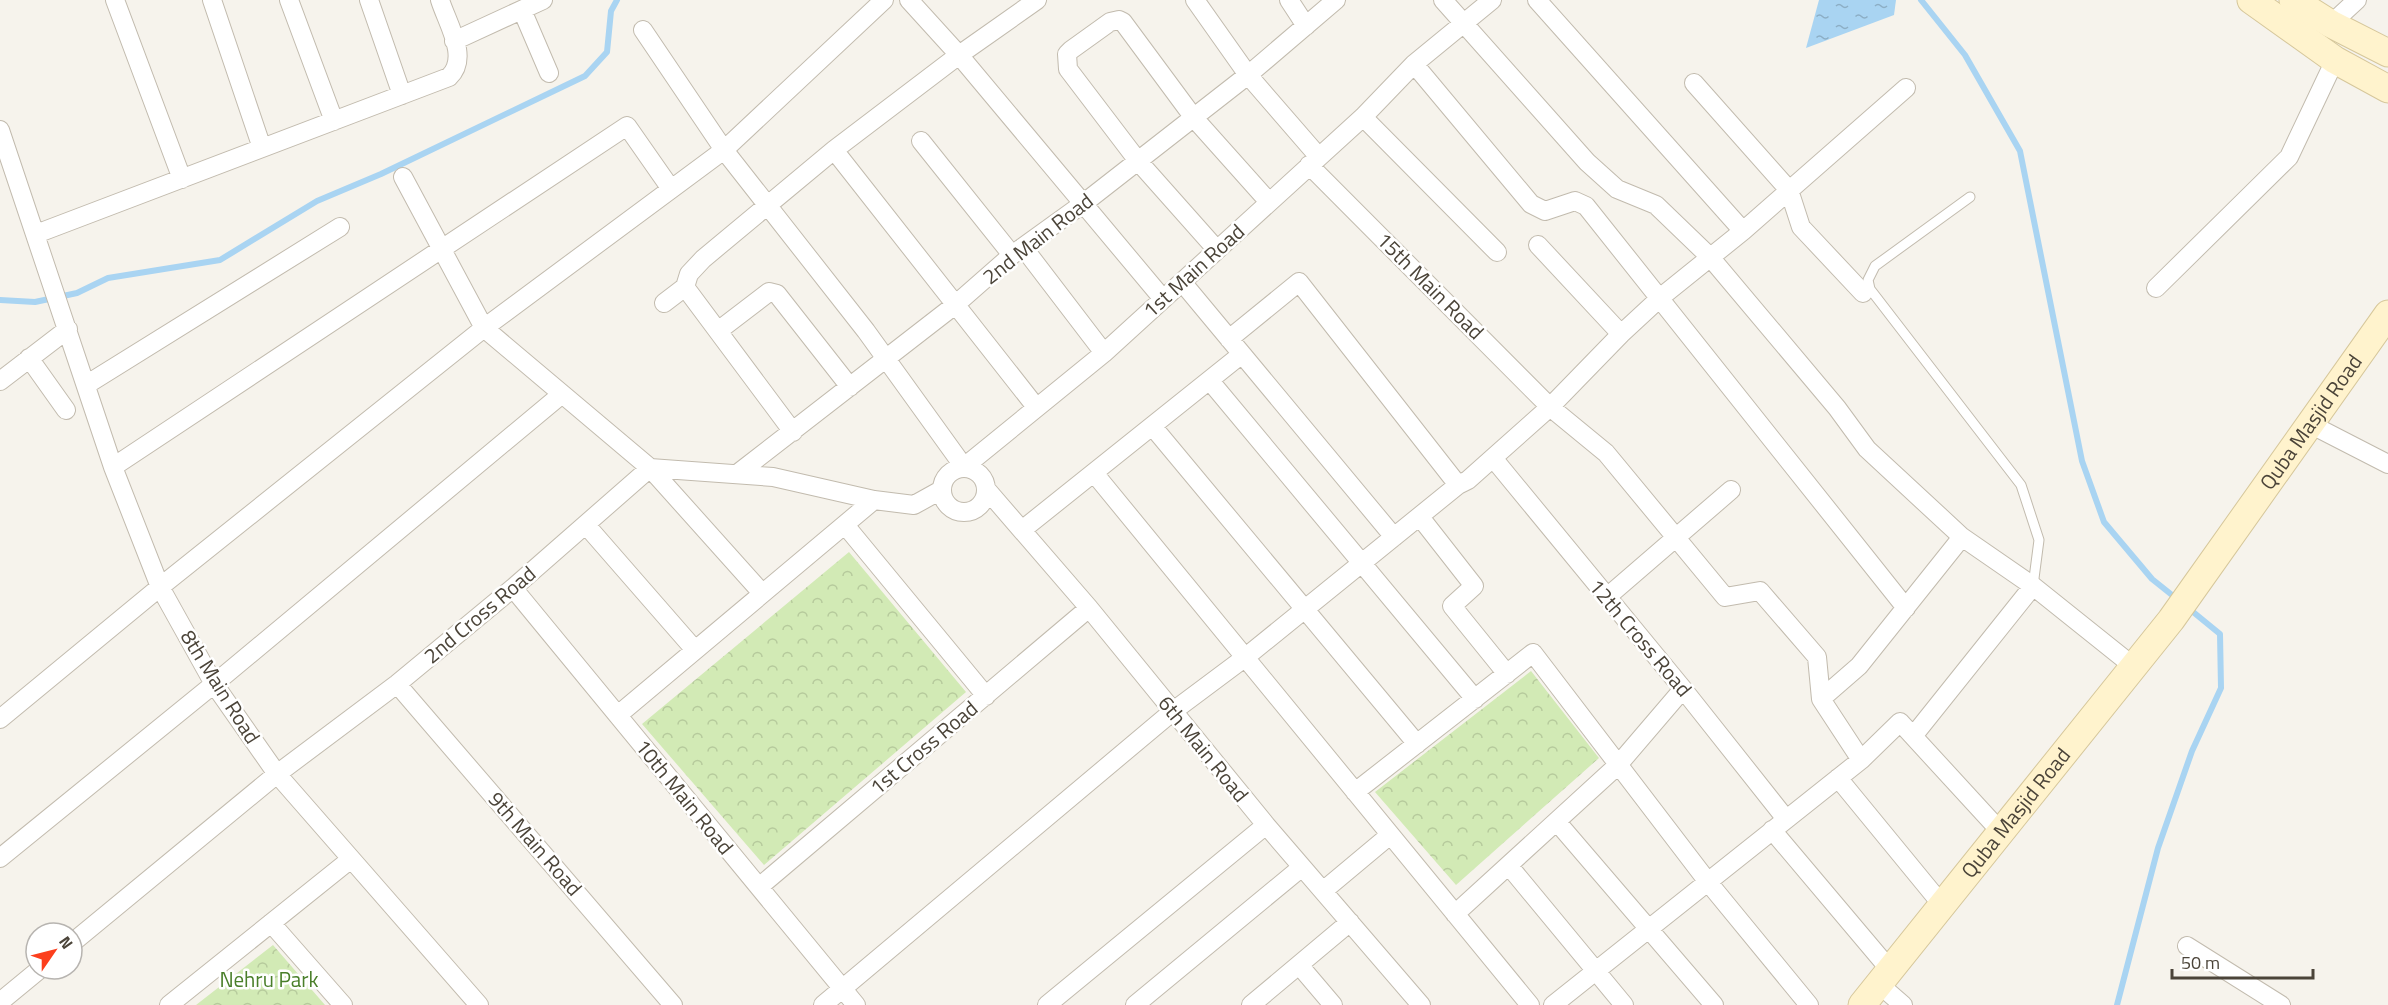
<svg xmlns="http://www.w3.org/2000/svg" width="2388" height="1005" font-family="'Titillium Web',sans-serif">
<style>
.forest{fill:url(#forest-crowns)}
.water{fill:url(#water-ripples)}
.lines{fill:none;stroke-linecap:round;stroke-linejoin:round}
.stream{stroke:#a9d4f2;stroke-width:6}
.lane-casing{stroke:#c2bbae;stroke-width:11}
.street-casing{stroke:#c2bbae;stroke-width:20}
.secondary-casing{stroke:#d6c79b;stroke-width:29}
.lane{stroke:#fff;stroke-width:9}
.street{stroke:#fff;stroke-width:18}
.secondary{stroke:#fff3cd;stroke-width:27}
.labels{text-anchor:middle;stroke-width:5;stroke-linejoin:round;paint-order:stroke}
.street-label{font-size:21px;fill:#4b4439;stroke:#fff}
.park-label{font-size:21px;fill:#4a7f2a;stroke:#fff}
</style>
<defs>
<pattern id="forest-crowns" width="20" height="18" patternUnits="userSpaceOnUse" patternTransform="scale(1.5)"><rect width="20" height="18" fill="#d2eab5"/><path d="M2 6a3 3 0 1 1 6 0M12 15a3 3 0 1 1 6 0" fill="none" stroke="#b6ca9c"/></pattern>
<pattern id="water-ripples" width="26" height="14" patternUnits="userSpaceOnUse" patternTransform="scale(1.5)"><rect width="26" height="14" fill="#a9d4f2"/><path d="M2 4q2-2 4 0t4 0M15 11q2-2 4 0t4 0" fill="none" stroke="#8caec5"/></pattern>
</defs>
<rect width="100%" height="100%" fill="#f6f3ec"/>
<path class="forest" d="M849,552L966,692L764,865L642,724Z
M1531,671L1599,758L1456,885L1375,792Z
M273,945L325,1005H196Z"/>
<path class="water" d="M1819,0H1896L1894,15L1806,48Z"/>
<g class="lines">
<path class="stream" d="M1921,0L1965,55L2020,151L2082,461L2104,522L2152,579L2177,599
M0,300L35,302L77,293L108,278L220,260L317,201L381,174L585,76L607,52L611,11L617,0
M2117,1005L2158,848L2192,751L2221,688L2220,634L2187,607"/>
<g class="lane-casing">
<path id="lane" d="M1970,197L1875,266L1868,280L1870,289L2021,485L2039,540L2033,586"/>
</g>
<g class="street-casing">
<path id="street" d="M115,0L182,179
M212,0L262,148
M289,0L334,121
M369,0L402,95
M909,0L959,55L1163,299
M1195,0L1248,75L1319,157
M1289,0L1306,26
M1443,0L1587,162L1617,189L1656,205L1710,257L1837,408L1867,449L1962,537L2033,586L2133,666
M1537,0L1743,231
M522,10L549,73
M2331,24L2357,0
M643,30L724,150L866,331L964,467L1104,353L1363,117L1414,64L1492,0
M454,41L543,0
M1414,64L1531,204L1545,211L1575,201L1586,206L1906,608
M1694,83L1789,190L1801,227L1863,293
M1363,117L1497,252
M0,130L113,467L160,587L214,684L277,774L479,1005
M921,141L1012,255
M834,150L1036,407
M1309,165L1550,407L1606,453L1725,597L1760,591L1817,657L1821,699L1861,760
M403,177L484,328L650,468L762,593
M36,234L449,77C470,58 447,23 440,0
M1538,245L1621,334
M1023,247L1104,353
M1217,250L1138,161L1068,69L1067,54L1071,50L1110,22L1119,20L1123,22L1194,118L1269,202
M1182,282L1394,537
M685,287L793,432
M2156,288L2289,157L2335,60
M664,303L685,287L689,274L703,259L834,150L959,55L1037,0
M718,331L769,292L777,294L850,387
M1229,339L1299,282L1458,485
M29,358L66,410
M0,381L68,329
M1210,381L1475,699
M86,385L340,227
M2310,424L2388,464
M1153,427L1417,744
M1493,458L1683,689L1786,819
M113,467L627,126L671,189
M942 490a22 22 0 1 1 44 0a22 22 0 1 1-44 0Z
M1094,473L1530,1005
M737,474L955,305L1012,255L1084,203L1248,75L1336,0
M987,490L1089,608L1266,825L1421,1005
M1420,517L1474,586L1452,606L1507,674
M586,525L695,650
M845,525L986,696
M1022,530L1242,354
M513,588L856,1005
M1607,597L1731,490
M397,684L673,1005
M1821,699L1859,666L1962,537
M618,715L874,500
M0,719L160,587L484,328L724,150L884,0
M1914,735L2033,586
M1838,778L1943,906
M1355,792L1533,653L1708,882L1809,1005
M1557,822L1714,1005
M1772,830L1891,971
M0,858L214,684L562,394
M1509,866L1624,1005
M759,887L1089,608
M1323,891L1390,835
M1455,914L1618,765L1683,689
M271,923L343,1005
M72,943L277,774L397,684L513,588L650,468L773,477L874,500L914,505L941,490
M2187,946L2281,1005
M1299,965L1333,1005
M1880,985L1903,1005
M0,1002L40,969
M169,1005L351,859
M823,1005L1172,712L1247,656L1458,485L1468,480L1550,407L1621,334L1661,297L1743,231L1906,88
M1047,1005L1266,825
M1135,1005L1302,867
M1251,1005L1350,922
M1553,1005L1861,760L1900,722L2001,832"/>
</g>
<g class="secondary-casing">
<g id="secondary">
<path d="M2251,0L2335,60L2388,89"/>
<path d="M2293,0L2331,24L2388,53"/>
<path id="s1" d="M1862,1005L2171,620L2388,314"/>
</g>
</g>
<use href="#lane" class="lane"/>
<use href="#street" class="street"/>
<use href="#secondary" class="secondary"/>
</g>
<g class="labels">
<g class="street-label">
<text transform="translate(1038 239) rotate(-38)" y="7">2nd Main Road</text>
<text transform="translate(1194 271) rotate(-42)" y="7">1st Main Road</text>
<text transform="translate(1430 286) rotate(45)" y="7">15th Main Road</text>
<text dy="7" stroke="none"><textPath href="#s1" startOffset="736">Quba Masjid Road</textPath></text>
<text transform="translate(480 615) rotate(-40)" y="7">2nd Cross Road</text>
<text transform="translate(1640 638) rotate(50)" y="7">12th Cross Road</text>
<text transform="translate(220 687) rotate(58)" y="7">8th Main Road</text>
<text transform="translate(924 748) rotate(-40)" y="7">1st Cross Road</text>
<text transform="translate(1203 749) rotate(51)" y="7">6th Main Road</text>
<text transform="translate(684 797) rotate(51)" y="7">10th Main Road</text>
<text dy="7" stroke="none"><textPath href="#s1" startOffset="246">Quba Masjid Road</textPath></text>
<text transform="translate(535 844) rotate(49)" y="7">9th Main Road</text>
</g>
<g class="park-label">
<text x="269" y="987">Nehru Park</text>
</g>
</g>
<g transform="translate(54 951) rotate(55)"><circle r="28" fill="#ffffff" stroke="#b7b4b0" stroke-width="1.5"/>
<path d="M0-4.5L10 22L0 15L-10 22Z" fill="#fc3f1d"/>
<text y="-9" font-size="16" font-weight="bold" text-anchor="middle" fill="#4b4439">N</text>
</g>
<path d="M2172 969v9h141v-9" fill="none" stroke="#4b4439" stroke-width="3"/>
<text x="2181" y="969" font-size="18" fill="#4b4439" stroke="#ffffff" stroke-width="4.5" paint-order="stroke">50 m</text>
</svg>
